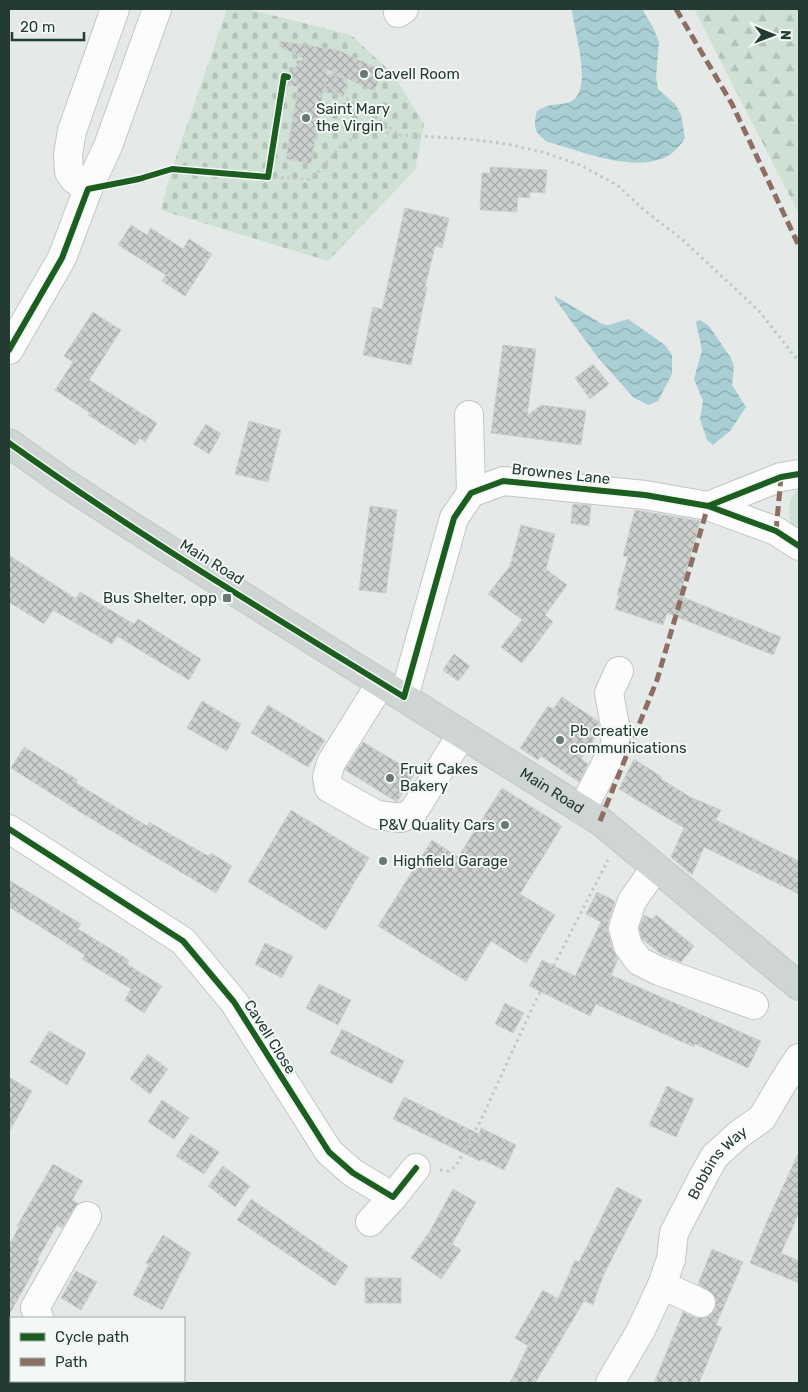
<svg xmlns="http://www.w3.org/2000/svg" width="808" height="1392" font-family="Rubik,sans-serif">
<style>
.forest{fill:url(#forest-firs)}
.cemetery{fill:url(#cemetery-stones)}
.green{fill:#cfe1d4}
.water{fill:url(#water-waves)}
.building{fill:url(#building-cross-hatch);stroke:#cdd2d0}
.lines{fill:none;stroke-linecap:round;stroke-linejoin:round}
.minor-casing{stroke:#c2c6c4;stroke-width:30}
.major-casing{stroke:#c1c8c6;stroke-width:30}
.path{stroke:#c1c9c5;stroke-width:3;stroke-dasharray:2.5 4;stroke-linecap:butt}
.minor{stroke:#fbfcfb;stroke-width:28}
.major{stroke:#ced5d3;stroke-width:28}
.quiet{stroke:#8d6e63;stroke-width:5;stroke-dasharray:10 5;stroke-linecap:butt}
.cycleway-casing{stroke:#f3f8f5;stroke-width:9}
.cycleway{stroke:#1b5e20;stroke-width:6}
.poi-dot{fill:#687873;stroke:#f3f8f5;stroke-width:2}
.labels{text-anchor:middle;stroke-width:4;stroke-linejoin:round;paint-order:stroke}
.poi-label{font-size:15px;fill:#243b34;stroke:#f3f8f5;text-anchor:start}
.street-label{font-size:15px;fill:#243b34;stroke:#f3f8f5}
</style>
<defs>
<pattern id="forest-firs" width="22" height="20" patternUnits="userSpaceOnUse" patternTransform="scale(1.25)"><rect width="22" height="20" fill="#cfe1d4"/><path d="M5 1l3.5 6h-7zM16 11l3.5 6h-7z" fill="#b2c2b7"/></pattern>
<pattern id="cemetery-stones" width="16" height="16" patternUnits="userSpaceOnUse" patternTransform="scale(1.25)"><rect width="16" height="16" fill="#cfe1d4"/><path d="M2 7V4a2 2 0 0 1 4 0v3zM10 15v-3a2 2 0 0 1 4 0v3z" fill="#b2c2b7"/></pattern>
<pattern id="water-waves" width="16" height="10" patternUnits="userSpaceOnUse" patternTransform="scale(1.25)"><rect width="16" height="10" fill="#a9cfd4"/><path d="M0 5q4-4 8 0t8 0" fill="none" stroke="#89a9ad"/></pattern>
<pattern id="building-cross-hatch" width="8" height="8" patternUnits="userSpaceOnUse" patternTransform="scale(1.25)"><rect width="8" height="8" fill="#ccd0ce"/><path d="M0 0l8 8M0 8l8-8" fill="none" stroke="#a5aaa8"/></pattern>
</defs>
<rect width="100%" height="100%" fill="#e5e9e7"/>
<path class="forest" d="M694,9H799V214Z"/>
<path class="cemetery" d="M227,9H247L351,35L393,74L424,124L415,170L328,261L161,210L172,169Z"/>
<path class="green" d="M799,489V532L791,527C788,513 787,498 799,489Z"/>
<path class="water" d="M572,9H642L653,27L659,42L656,77L658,89L676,105L681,115L685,138C680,146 674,153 666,157C633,173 581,151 548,142C534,133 533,127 537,111C541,109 546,106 551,105C557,104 565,104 570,102C595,90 573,30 572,9Z
M555,296L602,324L609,325L628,319L665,345L672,355V374L658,401L649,405L634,398L599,359L555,299Z
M700,320L709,326L731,358L734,367L732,385L746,407L730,431L713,445L707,440L700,419L703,401L694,379L702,350L696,322Z"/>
<path class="building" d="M280,41L338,50L383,71L374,91L327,69L326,74L347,78L344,95L323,92L311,164L286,159L298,87L287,85L290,67L296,68L297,60L302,61L303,58L279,46Z
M490,167L547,170L545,193L530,192V198L518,197L517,212L480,210L482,173H490Z
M405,208L449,218L442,248L435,246L425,287H427L411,365L363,355L373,307L382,309Z
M131,225L147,235L151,228L183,249L189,239L212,254L185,296L162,281L166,275L118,245Z
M93,312L121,330L89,380L157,423L145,442L140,438L135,445L88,415L90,413L55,390L73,362L64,356Z
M503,345L536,349L527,416L541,405L586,411L581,445L491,433Z
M593,364L609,384L590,399L575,378Z
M249,421L281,430L268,482L235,474Z
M206,424L221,434L209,454L193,444Z
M573,504L591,505L589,526L571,523Z
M370,506L397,510L386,593L359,590Z
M635,510L700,521L680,596L781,637L773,655L667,613L663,625L615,609L619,596L617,595L628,557L623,556Z
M521,525L555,534L546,569L567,585L545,615L553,622L522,663L501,647L522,620L488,594L510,566Z
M9,555L76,599L80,592L134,624L138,619L201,659L189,680L117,636L112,644L53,610L44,624L9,602Z
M454,654L470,666L458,681L443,670Z
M562,697L598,721L599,732L581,759L588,764L579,782L541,756L538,760L520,748L548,706L553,709Z
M202,701L241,724L227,751L187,728Z
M268,705L325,740L308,767L251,733Z
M363,742L415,773L397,802L345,770Z
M24,747L78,780L76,783L147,826L149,822L208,856L211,853L232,866L216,893L85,815L11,768Z
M634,759L662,777L661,779L690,797L721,810L716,820L799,861V894L704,847L692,875L671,857L684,828L619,789Z
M502,788L562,826L520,894L555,915L526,963L491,941L466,981L378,926L432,840L458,857Z
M291,810L369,858L326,930L248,882Z
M9,880L81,924L78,929L129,960L127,964L162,986L144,1013L125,1000L131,989L82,959L85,955L9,907Z
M597,892L615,901L608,923V932L613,950L618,959L611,975L761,1041L748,1068L695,1044L694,1047L596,1004L590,1016L529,986L542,960L575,976L601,922L586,914Z
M644,915L652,919L656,915L694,946L681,962L661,954L642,939L639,928Z
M265,943L293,956L282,978L255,964Z
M319,984L351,1000L338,1025L306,1008Z
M505,1003L524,1013L513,1033L495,1024Z
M342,1029L404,1061L392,1084L330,1053Z
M49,1031L86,1053L67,1085L30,1062Z
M148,1054L168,1069L150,1094L130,1079Z
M9,1077L32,1091L9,1132Z
M667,1086L694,1099L676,1137L649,1125Z
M404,1097L479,1134L481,1128L516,1145L504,1170L481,1159L480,1161L393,1119Z
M162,1100L189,1118L174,1139L148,1122Z
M191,1134L219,1152L204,1174L176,1156Z
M799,1152V1213L781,1253L799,1261V1283L750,1263L768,1219Z
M53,1164L83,1181L72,1200L78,1203L62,1228L57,1225L37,1260L39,1261L9,1315V1245L19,1227L17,1226Z
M223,1166L250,1186L235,1207L208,1186Z
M617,1187L642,1200L603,1276L593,1305L584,1301L535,1383H510L528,1346L515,1338L543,1290L558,1299L575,1260L579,1262Z
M453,1189L476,1202L452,1244L461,1250L441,1279L411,1258L430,1231Z
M251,1199L348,1266L335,1286L237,1220Z
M163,1235L191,1253L162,1310L133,1295L149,1264L146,1263Z
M712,1249L743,1262L716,1325L722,1327L699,1383H654L683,1312L694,1317L703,1318L710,1315L715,1309L716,1301L713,1294L698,1284Z
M76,1271L97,1282L81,1310L61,1298Z
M365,1278H401V1303H365Z"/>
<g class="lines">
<g class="minor-casing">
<g id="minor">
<path d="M398,13L404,9"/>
<path d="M88,189L74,179L69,172L68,154L72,131L115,9"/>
<path d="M9,350L62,258L88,189L108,146L157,9"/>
<path d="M469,415L471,493"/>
<path d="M708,506L776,531L799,546"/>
<path d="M381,683L331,763L327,777L329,788L377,815L401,818L413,812L462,734"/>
<path d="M404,697L454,518L471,493L503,481L645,495L708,506L781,477L799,474"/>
<path d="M582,810L615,746L616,731L609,693L619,671"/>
<path d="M9,829L183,941L234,1002L329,1152L353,1173L393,1197L416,1168"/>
<path d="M655,868L632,901L623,928L628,946L639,961L659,971L754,1005"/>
<path d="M370,1222L393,1197"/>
<path d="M662,1285L701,1303"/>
<path d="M39,1318L35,1308L87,1216"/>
<path d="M9,1343L11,1339"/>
<path d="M126,1381L130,1383"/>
<path id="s1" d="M610,1383L641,1330L662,1285L671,1259L674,1233L703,1177L715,1156L738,1135L762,1118L782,1084L799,1058"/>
</g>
</g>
<g class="major-casing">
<g id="major">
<path id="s2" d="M9,443L62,481L131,526L600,821L799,986"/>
</g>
</g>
<path class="path" d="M324,86L333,89L397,133
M268,177L309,179L318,172L343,144L361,133L378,131L400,135L468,139L507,144L546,153L580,165L617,185L644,210L684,241L760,312L799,362
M120,182L139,179L172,169L268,177L284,76L288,77
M440,1170L448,1171L456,1166L481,1120L534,1004L608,860"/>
<use href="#minor" class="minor"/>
<use href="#major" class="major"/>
<path class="quiet" d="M676,9L732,104L799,246
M776,531L781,477
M600,821L657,680L708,506"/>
<g class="cycleway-casing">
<path id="cycleway" d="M9,350L62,258L88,189L139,179L172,169L268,177L284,76L288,77
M9,443C136,534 271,615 404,697L454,518L471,493L503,481L645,495L708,506L781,477L799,474
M708,506L776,531L799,546
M9,829L183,941L234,1002L329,1152L353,1173L393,1197L416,1168"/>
</g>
<use href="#cycleway" class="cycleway"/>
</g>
<g class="poi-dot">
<circle cx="364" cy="74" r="5"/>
<circle cx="306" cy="118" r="5"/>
<rect x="222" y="593" width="10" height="10" rx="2.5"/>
<circle cx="560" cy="740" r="5"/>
<circle cx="390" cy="778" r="5"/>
<circle cx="505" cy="825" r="5"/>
<circle cx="383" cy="861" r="5"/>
</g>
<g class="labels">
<g class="poi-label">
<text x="374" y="79">Cavell Room</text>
<text x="316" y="114">Saint Mary<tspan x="316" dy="17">the Virgin</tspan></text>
<text x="217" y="603" text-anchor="end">Bus Shelter, opp</text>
<text x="570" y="736">Pb creative<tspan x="570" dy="17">communications</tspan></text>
<text x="400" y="774">Fruit Cakes<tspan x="400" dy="17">Bakery</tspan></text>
<text x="495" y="830" text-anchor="end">P&amp;V Quality Cars</text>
<text x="393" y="866">Highfield Garage</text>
</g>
<g class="street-label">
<text transform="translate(561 474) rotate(6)" y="5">Brownes Lane</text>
<text transform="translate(212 562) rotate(32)" y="5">Main Road</text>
<text dy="5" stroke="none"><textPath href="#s2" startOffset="645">Main Road</textPath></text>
<text transform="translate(270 1037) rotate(58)" y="5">Cavell Close</text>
<text dy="5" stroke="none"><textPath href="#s1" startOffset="248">Bobbins Way</textPath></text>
</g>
</g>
<rect width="808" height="1392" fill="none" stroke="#243b34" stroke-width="20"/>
<rect x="10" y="1317" width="175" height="65" fill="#f3f8f5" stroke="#a0aca8"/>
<rect x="20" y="1333" width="25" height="8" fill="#1b5e20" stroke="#a0aca8"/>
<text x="55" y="1342" font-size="15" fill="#243b34">Cycle path</text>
<rect x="20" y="1358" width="25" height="8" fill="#8d6e63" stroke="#a0aca8"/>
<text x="55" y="1367" font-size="15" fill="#243b34">Path</text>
<g transform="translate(773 35) rotate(91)" stroke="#f3f8f5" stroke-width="4" paint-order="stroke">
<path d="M0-4L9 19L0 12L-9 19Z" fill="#243b34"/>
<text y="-8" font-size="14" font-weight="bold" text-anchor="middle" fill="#243b34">N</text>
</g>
<path d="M12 32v8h72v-8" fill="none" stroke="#243b34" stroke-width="2.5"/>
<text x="20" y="32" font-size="15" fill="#243b34" stroke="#f3f8f5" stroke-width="4" paint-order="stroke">20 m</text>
</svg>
